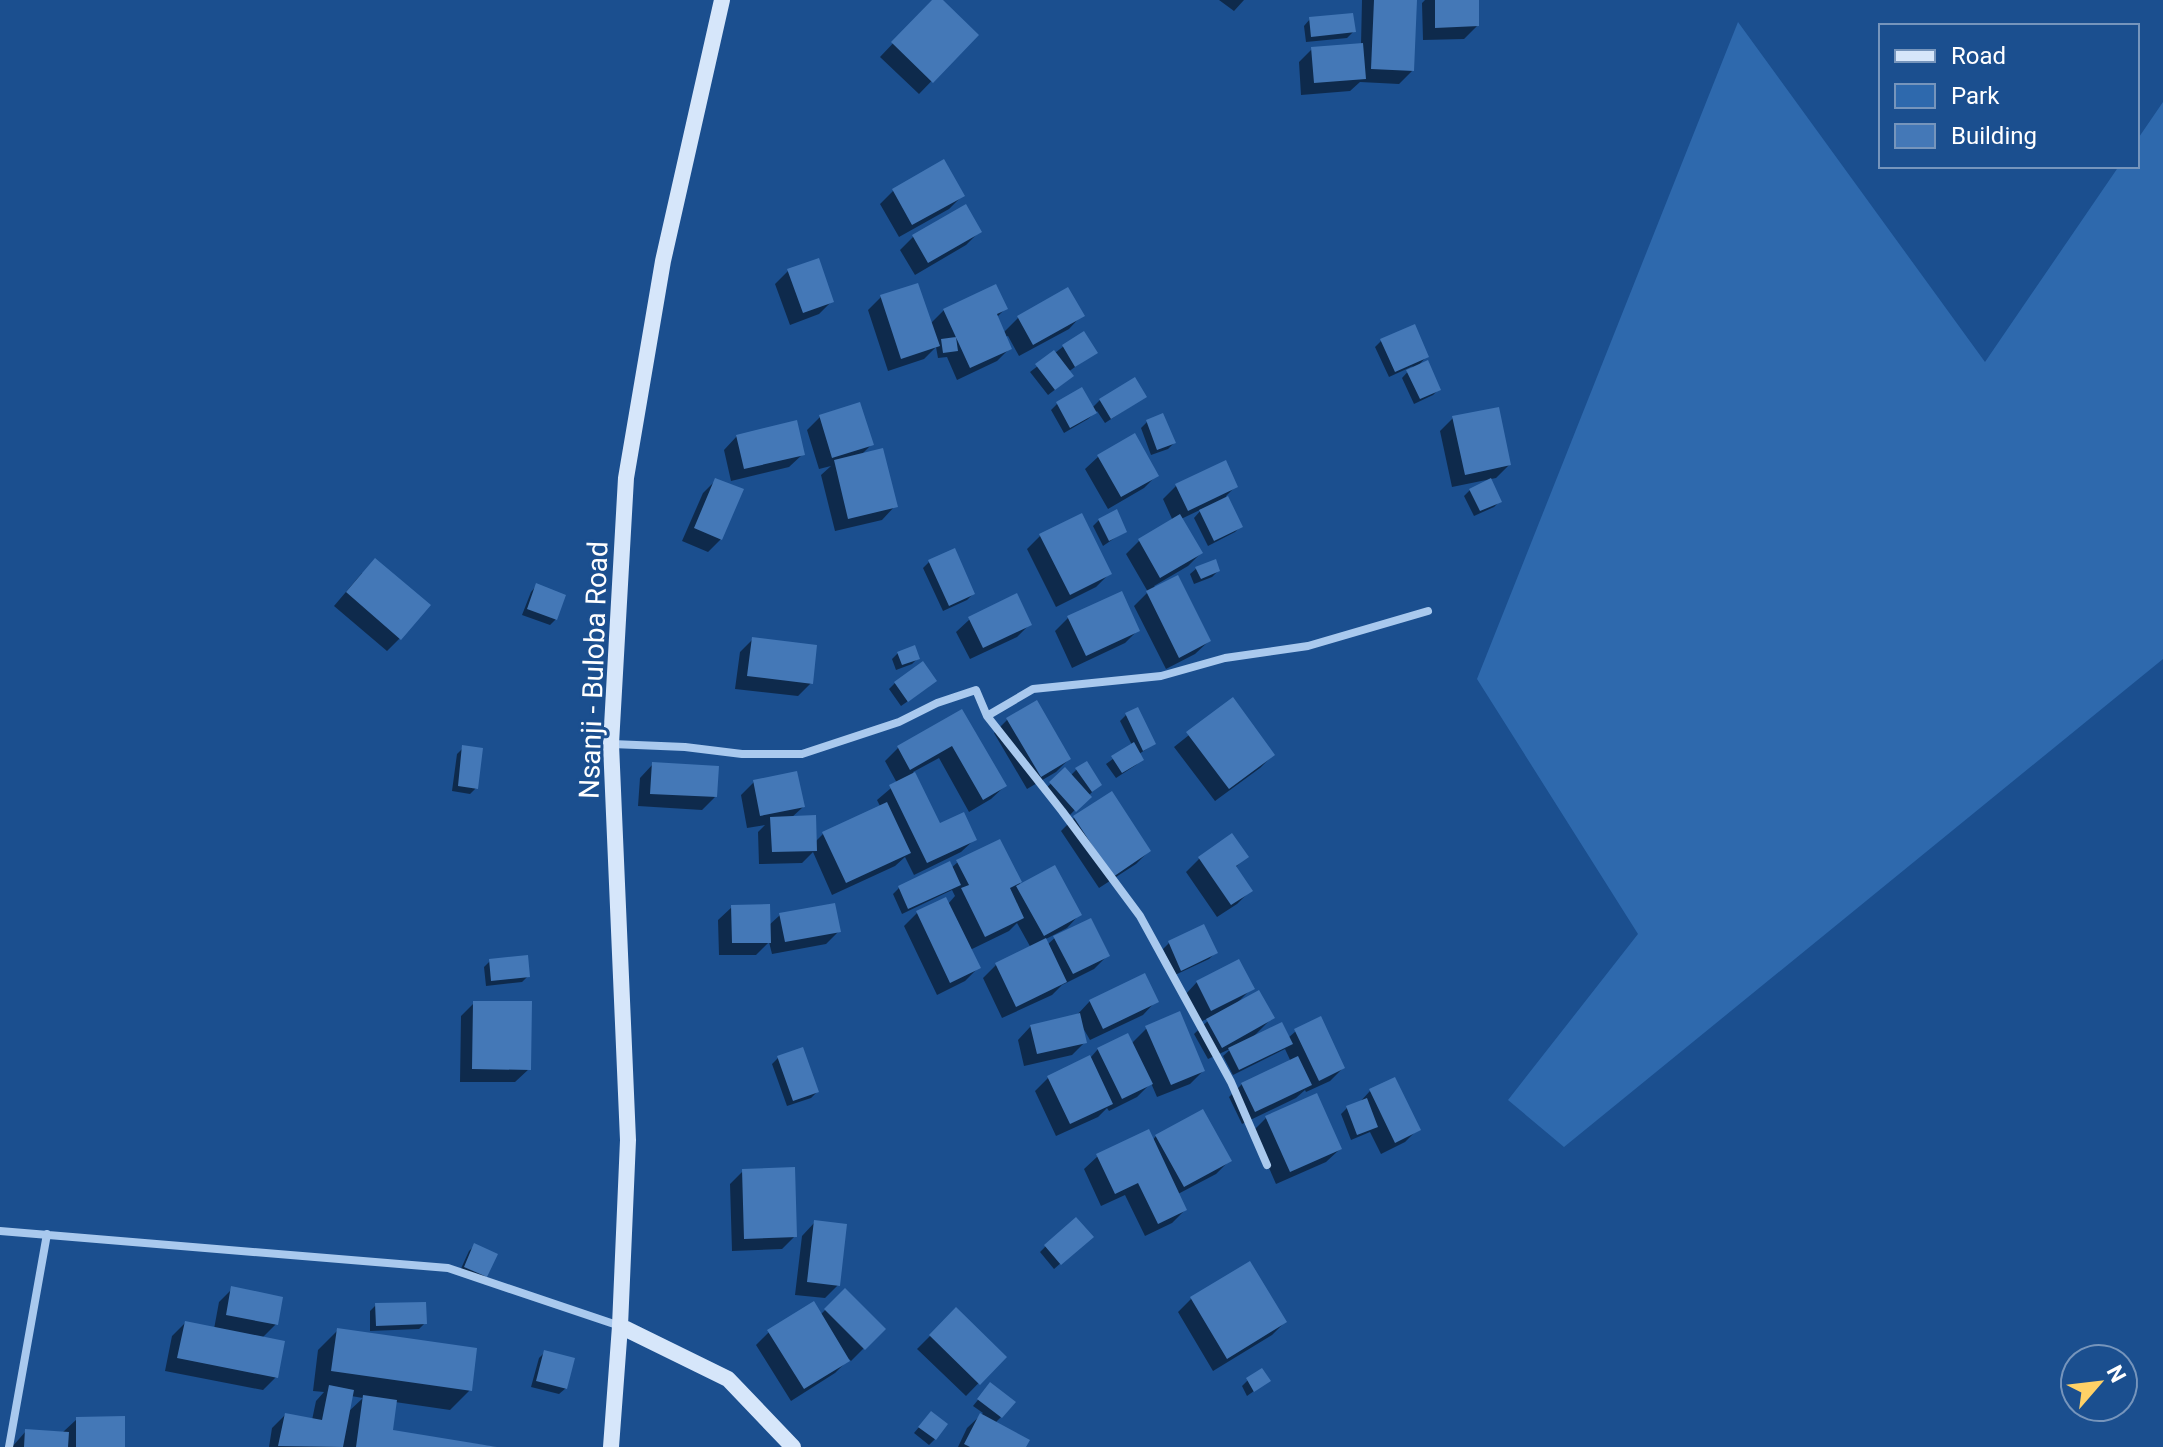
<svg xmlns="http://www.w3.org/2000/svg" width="2163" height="1447" font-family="Roboto,sans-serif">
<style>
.green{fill:#2e69ad}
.shadow{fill:#0007;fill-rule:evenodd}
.building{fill:#4478b7}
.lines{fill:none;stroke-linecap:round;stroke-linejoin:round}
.street{stroke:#a9c9ee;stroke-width:8}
.secondary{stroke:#d6e6fa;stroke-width:16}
.labels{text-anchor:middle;stroke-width:6;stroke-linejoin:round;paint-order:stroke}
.street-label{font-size:28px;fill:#fff;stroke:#1b4f8f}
</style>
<rect width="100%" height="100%" fill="#1b4f8f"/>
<path class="green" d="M1738,22L1985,362L2119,166H2137V140L2163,102V659L1564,1147L1508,1100L1638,934L1477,679Z"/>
<path class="shadow" d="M934,0H940L976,35L919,94L880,57Z
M1219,0H1244L1234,11Z
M1362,0H1415L1412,71L1399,84L1360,82L1350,91L1301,95L1299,62L1312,49L1361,45Z
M1425,0H1477V26L1464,39L1423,40L1422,3Z
M1310,19L1353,32L1347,38L1306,42L1304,26Z
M893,191L962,196L949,209L899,237L880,204Z
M979,232L966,245L915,275L900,250L913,237Z
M788,271L832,301L819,314L790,325L775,284Z
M881,297L930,324L944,310L1006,308L996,318L1003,333L1018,318L1082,315L1069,329L1019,356L1008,336L1005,337L1010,348L997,361L957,380L947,357L938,358L936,347L924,359L888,371L868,310Z
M1381,341L1427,356L1417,367L1439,389L1433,395L1414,404L1402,378L1413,366L1389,377L1375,347Z
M1064,346L1096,352L1068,372L1065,382L1048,395L1030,372Z
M1134,379L1145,397L1105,423L1097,411L1088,419L1064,433L1051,410L1057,404L1092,408L1100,400Z
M820,417L871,445L860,456L895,506L882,520L835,531L821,475L831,466L819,469L807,430Z
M1453,418L1509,465L1496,478L1452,487L1440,431Z
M1147,422L1174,443L1168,449L1151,455L1141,428Z
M737,436L803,454L789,467L731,481L724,450Z
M1099,456L1157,475L1144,488L1108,509L1085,469Z
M716,480L721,539L708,552L682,541L703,493Z
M1176,486H1236L1226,496L1241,526L1235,532L1208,546L1194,518L1202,509L1181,519L1201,553L1188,566L1154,586L1209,641L1195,654L1166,669L1134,606L1148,592L1126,554L1139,541L1173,521L1163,499Z
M1470,490L1500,501L1494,507L1474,516L1464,496Z
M1099,520L1125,531L1103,546L1093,526Z
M1041,535L1110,573L1096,587L1056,607L1027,549Z
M929,562L973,594L967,600L943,611L923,568Z
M1197,568L1218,571L1212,577L1194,584L1190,574Z
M362,573L400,638L387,651L334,606Z
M537,585L556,619L550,625L522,615L531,592Z
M1068,618L1138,630L1125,643L1072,668L1055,631Z
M970,619L1030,624L1017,637L970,659L956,632Z
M753,639L811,683L798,696L735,689L740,652Z
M898,653L918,658L912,664L896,670L892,659Z
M895,683L928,687L901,706L889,689Z
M1233,700L1273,755L1260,768L1215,801L1174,747Z
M1036,703L1069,759L1056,772L1027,789L994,733L1007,720Z
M962,711L1005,786L991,799L969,812L939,758L913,772L939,826L975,839L961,852L914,875L905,857L895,866L832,895L813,852L802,863L759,864L758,832L765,825L747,828L741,795L754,782L803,807L791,818L815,842L823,834L881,808L877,800L897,783L885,761L898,748Z
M1126,715L1154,744L1139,754L1142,759L1136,765L1116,778L1106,764L1132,745L1120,721Z
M463,748L476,788L470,794L452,791L457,754Z
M653,764L715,797L702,810L638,806L640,778Z
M1077,769L1094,790L1069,816L1044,790L1065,770L1070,776Z
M1074,818L1149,851L1136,864L1099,888L1061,831Z
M1232,836L1246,856L1235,868L1250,891L1237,904L1217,917L1186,872L1199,859Z
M999,842L1021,886L1080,914L1067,928L1044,940L1047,945L1059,934L1107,956L1094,969L1062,985L1052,995L1002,1018L983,978L996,965L1031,948L1017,923L1009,931L970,950L978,968L965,981L937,995L904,926L917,913L948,904L955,896L952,890L902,914L893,894L899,888L949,864L951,868L958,862Z
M732,907L768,926L780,915L839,931L826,944L772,954L769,942L756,955H719L718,920Z
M1203,926L1215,953L1209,959L1175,975L1163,949L1169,943Z
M490,961L528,976L522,982L486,986L484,967Z
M1238,961L1252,988L1238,1002L1272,1018L1252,1038H1288L1296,1031L1343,1068L1330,1081L1306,1092L1305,1090L1296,1098L1242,1124L1229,1097L1242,1084L1291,1062L1285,1049L1233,1075L1223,1056L1232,1048L1208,1059L1194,1034L1212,1017L1197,1023L1184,996L1197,982Z
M1090,1001H1156L1143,1015L1090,1040L1083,1028L1085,1042L1072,1055L1024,1066L1018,1040L1031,1026L1076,1016Z
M474,1003L529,1069L515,1082H460L461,1016Z
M1147,1028L1203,1071L1190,1084L1157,1097L1151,1083L1137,1097L1109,1111L1107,1108L1098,1117L1056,1136L1035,1091L1048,1078L1091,1057L1098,1049L1131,1044Z
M778,1058L817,1092L811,1098L787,1106L772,1064Z
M1370,1091L1418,1129L1405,1142L1381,1154L1370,1132L1351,1140L1341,1114L1347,1108L1358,1104Z
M1266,1118L1340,1149L1326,1162L1276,1184L1253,1131Z
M1156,1136L1229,1161L1216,1174L1178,1194L1185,1210L1172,1223L1145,1236L1125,1195L1101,1206L1084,1169L1098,1156L1152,1141Z
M743,1171L795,1236L782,1249L732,1251L730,1184Z
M815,1222L838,1285L825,1298L795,1295L802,1236Z
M1085,1242L1054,1269L1040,1252L1046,1246Z
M475,1245L485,1276L479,1282L459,1273L469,1251Z
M1249,1263L1285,1322L1272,1335L1213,1371L1178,1312L1191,1299Z
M232,1289L276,1324L262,1338L276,1377L263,1390L165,1371L172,1336L185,1323L214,1329L219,1302Z
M845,1291L883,1329L851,1361L849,1359L835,1373L791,1401L756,1345L769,1332L820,1315Z
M376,1305L425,1323L419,1329L370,1331V1311Z
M956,1310L1004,1357L966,1396L917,1349Z
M338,1330L470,1390L450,1410L395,1402L391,1432L496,1447H269L272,1428L285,1415L312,1420L316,1401L324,1392L313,1391L318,1350ZM351,1396L363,1398L348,1412Z
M545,1352L566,1388L559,1394L531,1387L539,1358Z
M1248,1380L1268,1381L1247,1396L1242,1386Z
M985,1391L1001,1417L995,1423L1024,1447H958L967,1428L983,1413L973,1406Z
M77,1419L123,1447H12L26,1431L63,1432Z
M925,1420L935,1439L929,1445L914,1433Z"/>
<path class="building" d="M932,0H943L979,35L933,83L891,42Z
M1374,0H1417L1414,71L1371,69Z
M1435,0H1479V26L1435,28Z
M1353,13L1356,32L1311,37L1309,17Z
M1363,43L1366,79L1314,83L1311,47Z
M944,159L965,196L912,225L892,189Z
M966,204L982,232L928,263L912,235Z
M819,258L834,302L803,313L787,269Z
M918,283L940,346L901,359L880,295Z
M996,284L1008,309L997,314L1012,349L970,368L943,309Z
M1068,287L1085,316L1033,345L1017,316Z
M1415,324L1429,357L1395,372L1380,339Z
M1084,331L1098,353L1075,367L1062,345Z
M956,337L958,351L943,353L941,339Z
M1054,350L1074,376L1055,390L1035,364Z
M1428,360L1441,390L1420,399L1406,370Z
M1135,377L1147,397L1111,419L1099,399Z
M1082,387L1097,413L1070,428L1056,402Z
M860,402L874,445L832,458L819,415Z
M1499,407L1511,465L1465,475L1452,416Z
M1163,413L1176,443L1157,450L1146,420Z
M797,420L805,455L744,469L736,435Z
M1135,433L1159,476L1121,497L1097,455Z
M883,448L898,507L848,519L834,460Z
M1226,460L1238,487L1188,511L1175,484Z
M715,478L744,489L722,540L694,528Z
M1491,478L1502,502L1480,511L1469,489Z
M1228,496L1243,527L1214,541L1199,510Z
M1117,509L1127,532L1109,541L1098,519Z
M1082,513L1112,574L1070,595L1039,534Z
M1180,514L1203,553L1160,578L1138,539Z
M955,548L975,594L949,606L928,560Z
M375,558L431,605L401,640L346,592Z
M1216,559L1220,571L1201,579L1195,567Z
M1178,575L1211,641L1179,658L1146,591Z
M536,583L566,595L557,620L527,609Z
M1122,591L1140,631L1086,656L1067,616Z
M1017,593L1032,625L983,648L968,617Z
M752,637L817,645L813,684L747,676Z
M915,645L920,659L902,665L897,652Z
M923,661L937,681L908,702L894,682Z
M1233,697L1275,755L1229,789L1186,732Z
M1037,700L1071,759L1041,777L1006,718Z
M1138,707L1156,744L1143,751L1125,713Z
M962,709L1007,786L983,800L952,746L910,770L897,746Z
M1134,742L1144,760L1122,773L1111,756Z
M462,745L483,748L478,789L458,786Z
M1087,761L1102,785L1092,792L1075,768Z
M652,762L719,766L717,797L650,794Z
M1065,767L1092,797L1076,812L1049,782Z
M797,771L805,807L760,816L753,780Z
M915,772L940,823L964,812L977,840L927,863L889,785Z
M1112,791L1151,851L1113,877L1073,816Z
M887,802L911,853L846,883L822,832Z
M816,815L817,851L772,852L770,817Z
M1232,833L1249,857L1236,866L1253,891L1231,905L1198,857Z
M1000,839L1022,882L1010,888L1024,918L985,937L961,888L969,885L956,860Z
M950,861L961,885L908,909L898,886Z
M1055,865L1082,915L1044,936L1016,886Z
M946,897L981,968L950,983L916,911Z
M835,903L841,932L785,942L779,913Z
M770,904L771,943H732L731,905Z
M1091,918L1110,956L1073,974L1053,936Z
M1204,924L1218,953L1181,971L1168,941Z
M1046,938L1067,982L1016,1007L995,963Z
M528,955L530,977L491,981L489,959Z
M1239,959L1255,989L1211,1011L1196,981Z
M1145,973L1159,1002L1103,1029L1089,1000Z
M1259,990L1275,1018L1222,1048L1206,1019Z
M473,1001H532L531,1070L472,1069Z
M1180,1011L1205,1071L1171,1085L1145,1026Z
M1080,1013L1087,1043L1037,1054L1030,1025Z
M1321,1016L1345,1068L1319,1081L1294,1029Z
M1282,1022L1293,1044L1239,1070L1228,1048Z
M1128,1033L1153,1084L1122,1099L1097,1048Z
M803,1047L819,1092L793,1101L777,1056Z
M1090,1055L1113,1104L1070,1124L1047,1076Z
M1298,1056L1312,1085L1255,1112L1241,1083Z
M1395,1077L1421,1130L1395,1143L1369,1089Z
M1317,1093L1342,1149L1290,1172L1265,1116Z
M1367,1098L1378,1127L1357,1135L1346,1106Z
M1203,1109L1232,1161L1184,1187L1155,1135Z
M1149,1129L1187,1210L1158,1224L1138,1183L1115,1194L1096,1154Z
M795,1167L797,1237L744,1239L742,1169Z
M1076,1217L1094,1237L1061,1265L1044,1245Z
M814,1220L847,1224L840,1286L807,1282Z
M474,1243L498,1254L487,1277L464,1267Z
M1250,1261L1287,1322L1227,1359L1190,1297Z
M231,1286L283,1297L278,1325L226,1315Z
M845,1288L886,1329L865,1350L824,1309Z
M814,1301L850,1361L804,1389L767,1330Z
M426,1302L427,1324L376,1326L375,1303Z
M956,1307L1007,1357L980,1385L929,1335Z
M185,1321L285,1341L278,1378L177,1358Z
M337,1328L477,1348L472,1391L331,1371Z
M544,1350L575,1358L567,1389L536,1381Z
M1262,1368L1271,1381L1254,1392L1246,1378Z
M990,1382L1016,1402L1002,1418L977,1399Z
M329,1385L354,1390L343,1447L278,1446L285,1413L322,1420Z
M363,1395L397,1400L393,1430L497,1447H356Z
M931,1411L948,1424L936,1440L918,1427Z
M980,1413L1030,1440L1026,1447H970L964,1444Z
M125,1416V1447H76V1417Z
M25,1429L69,1432L68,1447H24Z"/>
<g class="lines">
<path class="street" d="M987,716L1062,811L1140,916L1231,1082L1267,1165
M612,744L685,747L742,754H802L899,722L937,703L976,690L987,716L1033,689L1161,676L1225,658L1308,646L1428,611
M0,1231L448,1268L620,1326
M9,1447L47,1234"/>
<path class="secondary" d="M620,1326L728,1379L793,1447
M611,1447L620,1326L628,1140L611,744L626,478L663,261L722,0"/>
</g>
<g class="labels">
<g class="street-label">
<text transform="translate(593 670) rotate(-88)" y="10">Nsanji - Buloba Road</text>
</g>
</g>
<rect x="1879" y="24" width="260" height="144" fill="#1b4f8f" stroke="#7695bc" stroke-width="2"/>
<rect x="1895" y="50" width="40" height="12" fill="#d6e6fa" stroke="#7695bc" stroke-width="2"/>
<text x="1951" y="64" font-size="24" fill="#ffffff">Road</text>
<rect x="1895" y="84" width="40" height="24" fill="#2e69ad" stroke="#7695bc" stroke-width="2"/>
<text x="1951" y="104" font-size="24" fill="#ffffff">Park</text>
<rect x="1895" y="124" width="40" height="24" fill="#4478b7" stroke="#7695bc" stroke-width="2"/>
<text x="1951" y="144" font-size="24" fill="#ffffff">Building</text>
<g transform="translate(2099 1383) rotate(62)"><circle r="38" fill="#1b4f8f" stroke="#7695bc" stroke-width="2"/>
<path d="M0-6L14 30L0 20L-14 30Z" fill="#ffd166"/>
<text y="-12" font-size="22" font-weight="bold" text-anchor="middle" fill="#ffffff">N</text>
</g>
</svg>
